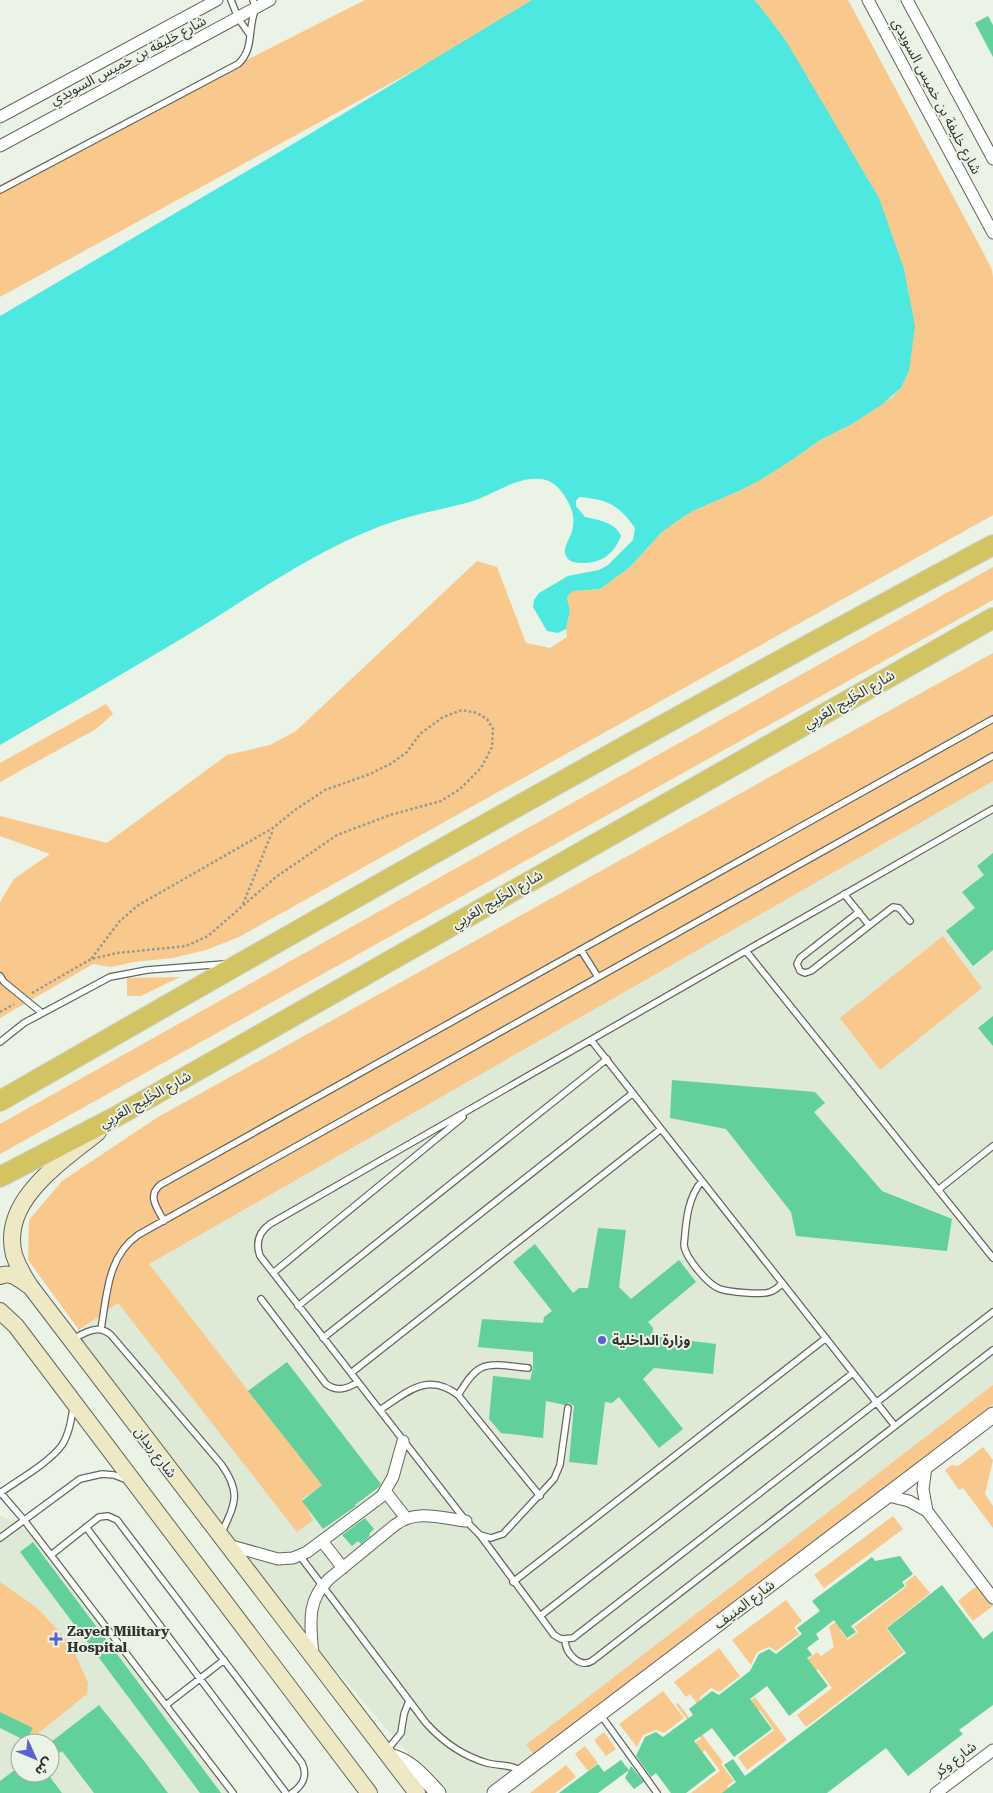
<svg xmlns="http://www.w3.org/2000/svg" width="993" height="1793" font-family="'Roboto Serif','Noto Sans Arabic',serif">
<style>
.built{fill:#dee9d6;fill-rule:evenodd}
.green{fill:#f8c88d}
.water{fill:#4de9e1}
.building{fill:#61d09a}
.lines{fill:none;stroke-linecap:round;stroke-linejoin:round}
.service-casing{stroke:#62685d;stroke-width:8}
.minor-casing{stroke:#62685d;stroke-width:13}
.tertiary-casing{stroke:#62685d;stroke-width:17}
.secondary-casing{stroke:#62685d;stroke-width:18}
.trunk-casing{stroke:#d2d2d1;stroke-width:22}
.path{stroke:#959991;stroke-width:2.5;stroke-dasharray:2.5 2.5;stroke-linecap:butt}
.service{stroke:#fff;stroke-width:5.5}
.minor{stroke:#fff;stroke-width:11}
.tertiary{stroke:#fff;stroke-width:15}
.secondary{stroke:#eee9c4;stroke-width:16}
.trunk{stroke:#d2c463;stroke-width:20}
.poi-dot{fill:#5b5ed6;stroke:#ebf2e6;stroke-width:2}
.labels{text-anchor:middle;stroke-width:4;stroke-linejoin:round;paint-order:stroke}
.street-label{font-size:14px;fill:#323430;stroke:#ebf2e6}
.poi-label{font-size:14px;font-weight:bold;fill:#323430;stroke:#ebf2e6;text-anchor:start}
</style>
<rect width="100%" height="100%" fill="#ebf2e6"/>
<path class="built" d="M993,711V1407L497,1785L484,1793H445L411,1757L307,1636L164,1451L77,1332L89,1325L96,1289Z
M0,1515L35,1535L227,1793H0ZM20,1743H50V1773H20Z"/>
<path class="green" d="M365,0H543L0,297V185Z
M739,0H848L984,254L992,270L993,278V515L239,937L206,950L173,958L134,962L111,967L93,964L0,1018V902L14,879L50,854L0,836V816L107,843L227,755L270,745L296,731L477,561L497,567L526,643L550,648L567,637L566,629L570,611L567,598L569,594L574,591L600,589L630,567L661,533L677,521L693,511L741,490L795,458L820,440L852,424L892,397L901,388L909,371Z
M993,567V600L0,1154V1124Z
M993,653V781L149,1264L322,1485L302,1499L313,1520L297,1532L118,1303L79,1330L28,1260L29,1220L62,1181L158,1117Z
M106,704L113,714L96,729L0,782V763Z
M943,936L982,988L880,1070L840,1018Z
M180,977L141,996H127V978Z
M993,1385V1404L536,1757L526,1745Z
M983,1447L993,1460L985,1494L993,1506V1528L963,1488L959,1490L945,1470L951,1465L958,1466Z
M893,1516L903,1529L824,1588L814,1575Z
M915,1575L930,1593L886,1628L904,1652L806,1727L797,1715L832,1688L818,1669L807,1677L799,1666L817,1652L821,1656L834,1647L829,1627L842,1617L847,1624L840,1630L848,1640L858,1632L854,1627L907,1586L905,1583Z
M0,1582L36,1607L61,1633L75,1653L88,1683L87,1694L37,1734H30L33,1728L0,1712Z
M978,1585L993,1606L973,1621L958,1601Z
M786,1600L802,1621L794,1627L799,1634L776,1651L769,1647L757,1652L751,1665L732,1640Z
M719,1648L740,1676L719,1692L711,1688L700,1697L699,1706L690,1694L686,1697L674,1682Z
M663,1691L684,1718L664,1733L656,1730L643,1735L637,1747L619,1724Z
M755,1697L787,1740L747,1770L738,1757L774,1730L760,1710L750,1717L743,1707Z
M678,1703L723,1762L721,1764L734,1781L727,1786L732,1793H691L720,1771L705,1750L694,1759L687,1749L701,1738L676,1705Z
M604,1732L616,1749L606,1756L594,1740Z
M585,1746L598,1763L588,1771L575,1754Z
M566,1765L576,1777L555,1793H530Z"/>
<path class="water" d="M532,0H754L759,5L786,41L879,198L904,269L915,326L909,371L901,388L880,406L852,424L820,440L795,458L762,479L741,490L693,511L677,521L661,533L630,567L600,589L574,591L569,594L567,598L570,611L566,629L558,633L547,631L533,607L534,600L539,593L568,576L599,570L608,565L633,540L635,528C619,505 607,499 579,497L576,501V506L585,517C599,520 615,522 621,536C613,556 600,564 579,563C574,562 569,562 566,556C562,548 570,539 572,531C576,518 571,505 564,495C559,488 555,483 546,480C520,474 497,493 473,501C457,506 440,509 424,513C338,533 265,588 191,633C128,671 63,708 0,745V316L293,144Z"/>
<path class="building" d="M988,16L993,25V57L975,23Z
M993,853V950L973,966L946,931L975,908L962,892L984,875L977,866Z
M993,1016V1046L978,1028Z
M672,1080L815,1092L825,1103L814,1112L882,1191L952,1219L947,1251L796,1236L791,1212L726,1129L670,1118Z
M598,1228L626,1230L619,1287L631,1299L679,1260L696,1282L648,1322L653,1328L652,1336L716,1344L713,1374L654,1368L643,1379L683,1429L659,1448L619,1397L612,1403L605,1402L597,1465L569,1462L574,1406L569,1403L565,1405L546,1401L543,1438L501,1433L489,1419L493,1376L530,1380L533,1368V1352L478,1347L482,1319L543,1323L544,1317L552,1311L513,1262L535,1244L573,1293L579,1288H588Z
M287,1362L381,1484L379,1487L355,1505L356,1506L323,1529L302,1501L322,1485L248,1391Z
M365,1518L374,1529L369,1534L370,1536L361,1544L358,1541L352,1546L342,1535Z
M33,1542L221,1793H200L20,1552Z
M900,1556L913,1574L902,1582L905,1586L851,1626L856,1632L847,1638L834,1620L816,1634L819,1639L807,1648L812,1655L807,1658L828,1686L789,1716L767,1686L750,1699L772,1729L734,1757L712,1728L694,1741L716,1770L686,1793H671L656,1773L651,1777L636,1756L645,1737L656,1732L663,1737L693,1715L689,1709L712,1691L719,1695L750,1671L759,1654L769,1649L776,1654L802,1634L797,1628L820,1611L812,1601L872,1557L875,1561Z
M942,1585L983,1639L993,1631V1705L959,1730L963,1734L908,1776L886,1748L827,1793H722L736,1782L724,1765L733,1759L745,1776L906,1653L887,1628Z
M99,1705L144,1761L168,1793H94L62,1751L60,1753L51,1742Z
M0,1712L33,1728L26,1741L0,1728Z
M621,1760L629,1770L598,1793H559L598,1764L604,1772Z
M20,1766V1773H47L62,1793H0V1781Z
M631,1766L644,1782L634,1789L625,1778Z"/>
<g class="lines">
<g class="service-casing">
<path id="service" d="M231,0L238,18L250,35
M0,190L238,64C255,49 247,27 256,8L253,0
M993,809L270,1224C259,1232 255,1242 260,1256L466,1521L480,1535L554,1635L561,1639L573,1638L993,1312
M844,894L869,925
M859,912L800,958L797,964L800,971L805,973L811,971L893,907L899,908L910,921
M581,950L598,977
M746,951L993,1258
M0,976L4,982L42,1013
M591,1040L895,1426
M0,1042L24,1023L110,977L147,970L224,964
M702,1181C687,1198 686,1223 684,1245C685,1257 708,1285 720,1289C729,1292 761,1295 770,1292C775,1290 779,1287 782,1283
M938,1190L993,1146
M164,1221C157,1208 147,1196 160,1185L993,719
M273,1273L463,1117
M261,1299L326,1384C337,1392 347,1389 358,1382
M298,1306L607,1059
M101,1329C107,1295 107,1257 138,1235L993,756
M323,1338L633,1093
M73,1339C86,1332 98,1324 111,1335L221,1464C241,1492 236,1502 222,1532
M351,1373L661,1129
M458,1395C464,1386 471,1373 481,1368C493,1362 514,1367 528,1368
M380,1410C406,1393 427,1371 458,1395L540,1496
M0,1492L24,1520L233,1793
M0,1493C18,1480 49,1463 62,1445C69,1434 71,1421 73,1408
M86,1527L286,1793
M480,1535L491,1538L503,1534L554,1479L560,1465L568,1408
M0,1538L80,1479L102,1474L114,1475L127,1480
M51,1555L99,1517L108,1516L117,1520L302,1763C308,1776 303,1785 292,1793
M300,1556L426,1723C443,1742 463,1756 487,1763C498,1766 512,1764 521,1771
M513,1582L826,1338
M540,1616L853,1373
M565,1640C565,1652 579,1669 592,1661L993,1350
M166,1705L224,1660
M600,1714L657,1793
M387,1750L401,1733L404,1714L409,1701"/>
</g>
<g class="minor-casing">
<path id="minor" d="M868,0L993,233
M907,0L993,159
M0,117L217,0
M0,146L270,0
M926,1467L923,1489L927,1511
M385,1491L406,1518
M888,1496L909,1501L927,1511L993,1598
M322,1541L343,1568
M228,1545L278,1559L293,1558L307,1552L382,1496L393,1477L403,1441
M313,1656C311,1626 305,1602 329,1579L395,1525C416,1509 441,1518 466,1521
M936,1793L993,1750"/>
</g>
<g class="tertiary-casing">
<path id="tertiary" d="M389,1756C411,1761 423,1777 438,1793
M495,1793L993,1415"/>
</g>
<g class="secondary-casing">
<path id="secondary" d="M98,1132C62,1162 0,1200 14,1255C18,1266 24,1277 30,1286L417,1793
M0,1276C11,1271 19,1279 28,1285
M0,1311L16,1326L369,1793"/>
</g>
<g class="trunk-casing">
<path id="trunk" d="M0,1101C329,912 659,724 993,545
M0,1177L119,1115L993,618"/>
</g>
<path class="path" d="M243,904L273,830
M32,993L91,959L117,953L186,946L208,936L276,877L337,835L390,815L441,801L460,789L481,768L492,747L493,729L487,719L477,713L462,710L443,717L420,734L407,752L392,763L370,774L325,790L295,810L273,828L137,906L119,922L91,959
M0,1012L14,1004"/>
<use href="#service" class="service"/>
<use href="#minor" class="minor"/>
<use href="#tertiary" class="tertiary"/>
<use href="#secondary" class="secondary"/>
<use href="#trunk" class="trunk"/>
</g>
<g class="poi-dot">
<circle cx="602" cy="1340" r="5"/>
<path d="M53.5 1631.5h5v5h5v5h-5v5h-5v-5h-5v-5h5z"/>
</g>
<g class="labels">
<g class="street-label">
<text transform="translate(128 60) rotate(-28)" y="5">شارع خليفة بن خميس السويدي</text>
<text transform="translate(937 96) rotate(62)" y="5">شارع خليفة بن خميس السويدي</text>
<text transform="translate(849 699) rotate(-30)" y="5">شارع الخَلِيج العَربِي</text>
<text transform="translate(497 899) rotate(-30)" y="5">شارع الخَلِيج العَربِي</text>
<text transform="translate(145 1099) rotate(-29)" y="5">شارع الخَلِيج العَربِي</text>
<text transform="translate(156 1452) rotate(53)" y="5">شارع ربدان</text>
<text transform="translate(744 1604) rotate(-37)" y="5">شارع المنيف</text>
<text transform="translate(955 1759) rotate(-37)" y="5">شارع وكر</text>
</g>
<g class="poi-label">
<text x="612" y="1345">وزارة الداخلية</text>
<text x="67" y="1636">Zayed Military<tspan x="67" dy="16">Hospital</tspan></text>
</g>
</g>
<g transform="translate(35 1758) rotate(134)"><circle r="24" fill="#ebf2e6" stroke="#a1a69d"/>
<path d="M0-4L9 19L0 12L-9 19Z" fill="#5b5ed6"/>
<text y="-8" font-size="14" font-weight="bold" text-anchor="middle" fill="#323430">ش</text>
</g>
</svg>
